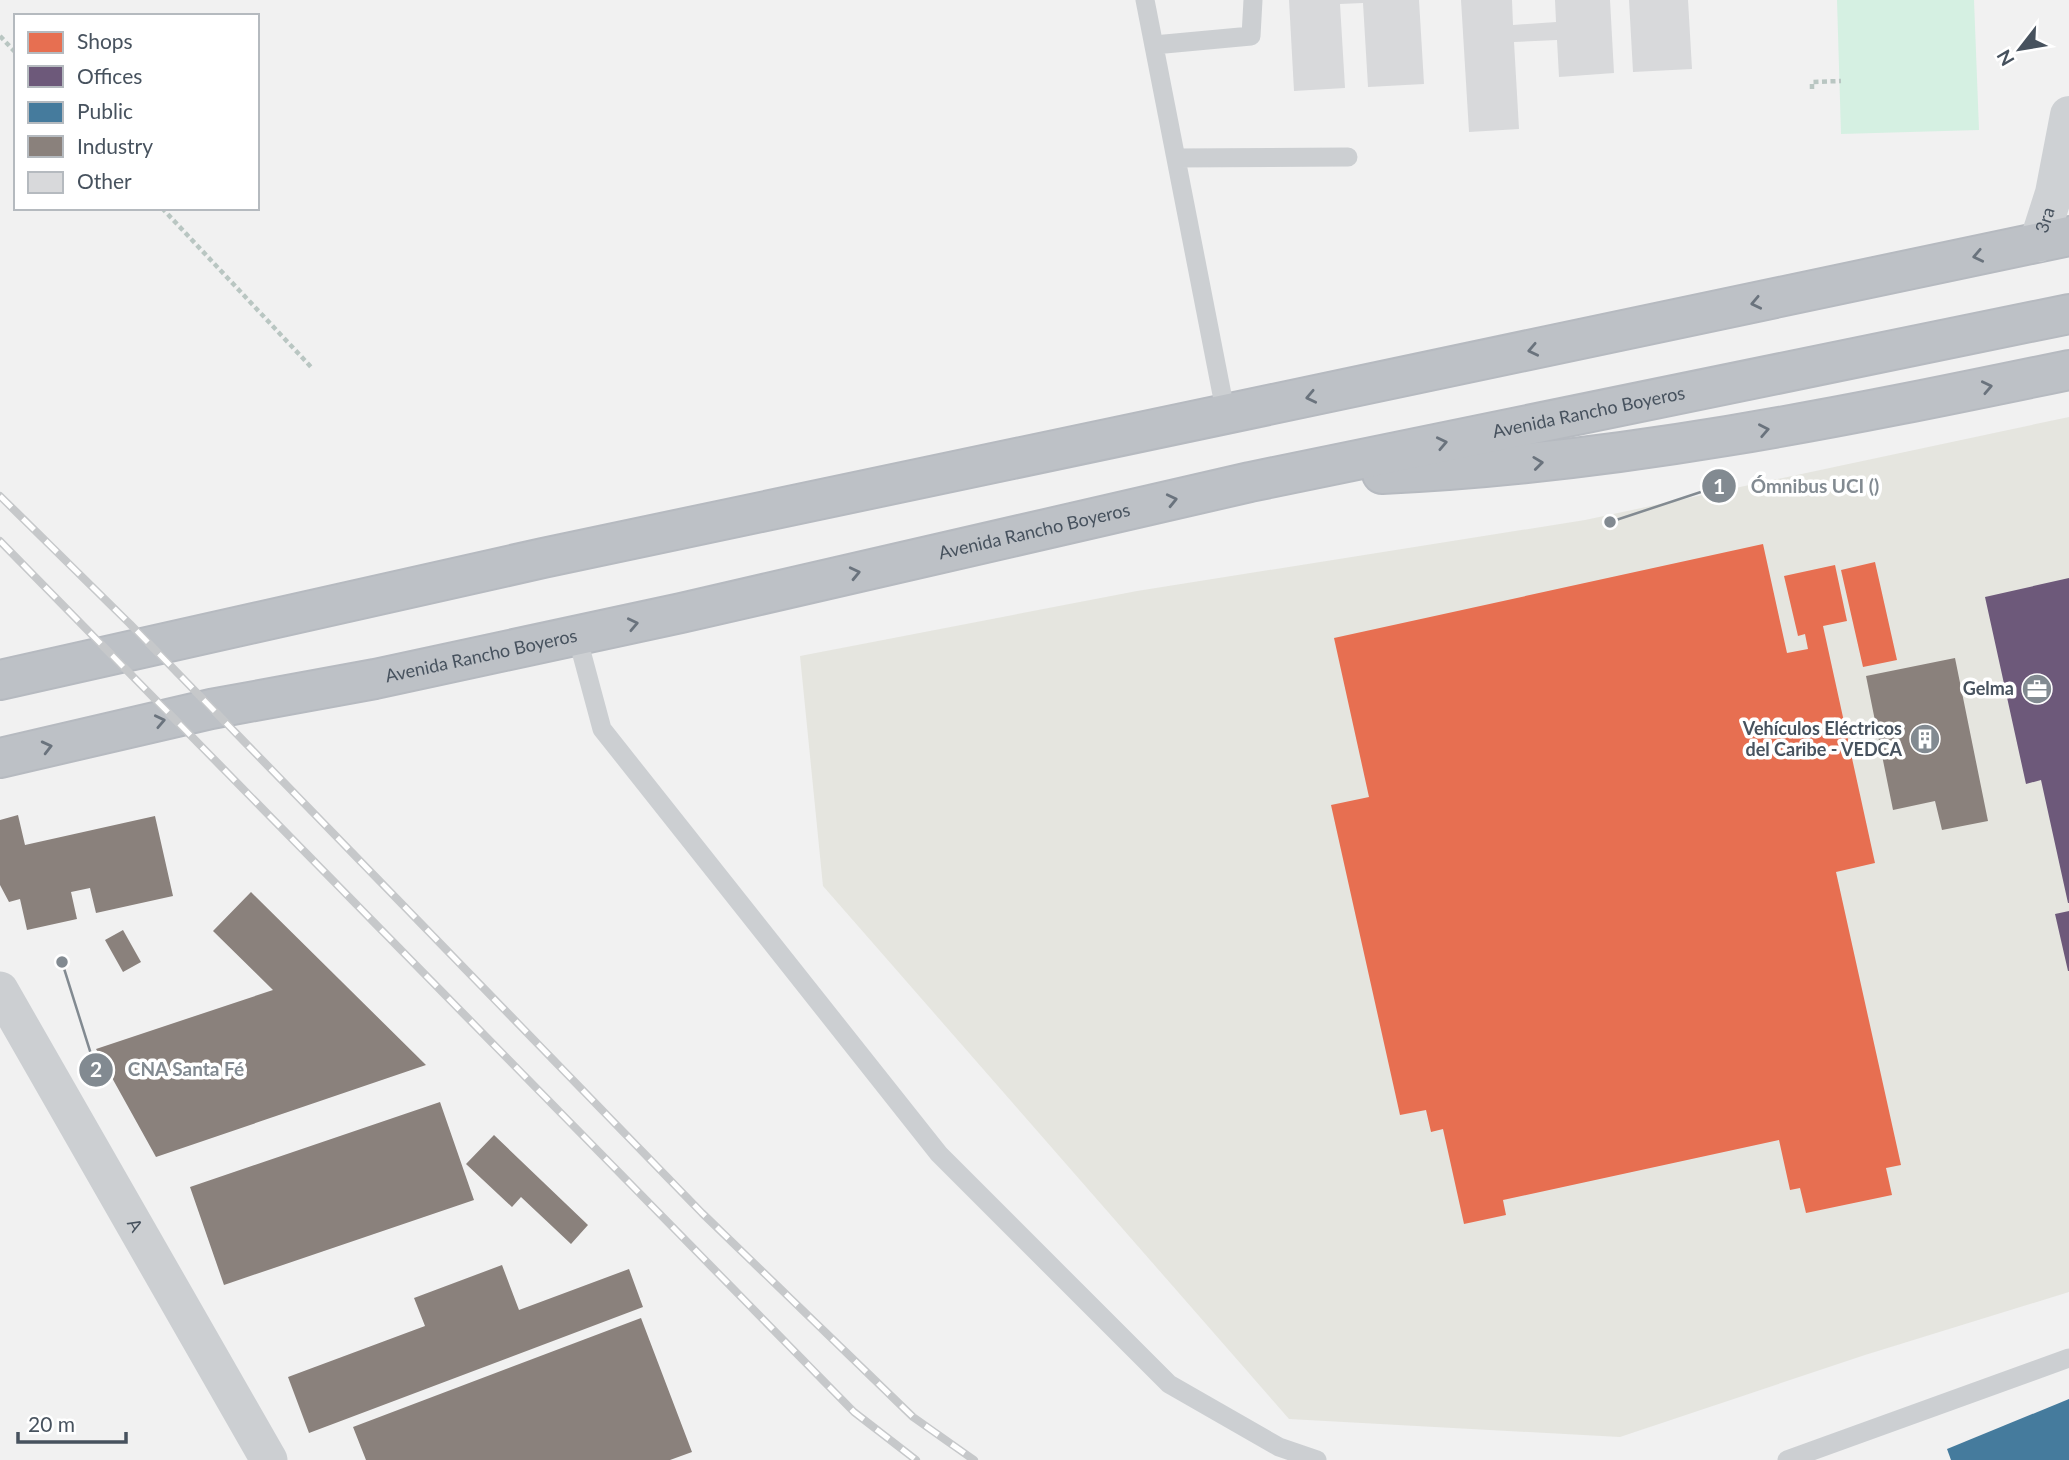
<svg xmlns="http://www.w3.org/2000/svg" width="2069" height="1460" font-family="Lato,sans-serif">
<style>
.commercial{fill:#e5e5df}
.grass{fill:#d5f0e2}
.shops{fill:#e76f51}
.offices{fill:#6d597a}
.public{fill:#457b9d}
.industry{fill:#8a817c}
.building{fill:#d8d9db}
.lines{fill:none;stroke-linecap:round;stroke-linejoin:round}
.highway-casing{stroke:#b6bac0;stroke-width:42}
.path{stroke:#b9c6c2;stroke-width:4.5;stroke-dasharray:5 3.5;stroke-linecap:butt}
.lane{stroke:#cccfd2;stroke-width:19}
.street{stroke:#cccfd2;stroke-width:37}
.secondary{stroke:#ced1d4;stroke-width:38}
.highway{stroke:#bdc1c6;stroke-width:38}
.rail-casing{stroke:#c6c8ca;stroke-width:8}
.rail{stroke:#fff;stroke-width:5;stroke-dasharray:16;stroke-linecap:butt}
.oneway{stroke:#6a737d}
.labels{text-anchor:middle;stroke-width:7;stroke-linejoin:round;paint-order:stroke}
.street-label{font-size:18px;fill:#47525e;stroke:#fff}
.poi-label{font-size:18px;font-weight:bold;fill:#47525e;stroke:#fff;text-anchor:end}
.leader{fill:none;stroke:#828a91;stroke-width:2.5}
.callout-dot{fill:#828a91;stroke:#fff;stroke-width:2.5}
.mark-label{font-size:21px;text-anchor:middle;font-weight:bold;fill:#fff}
.callout-label{font-size:19px;text-anchor:middle;font-weight:bold;fill:#828a91;stroke:#fff;stroke-width:7;stroke-linejoin:round;paint-order:stroke}
</style>
<rect width="100%" height="100%" fill="#f1f1f1"/>
<path class="commercial" d="M2069,417V1292L1865,1355L1620,1437L1289,1419L823,886L800,656L1137,591L1585,520Z"/>
<path class="grass" d="M1837,0H1974L1979,130L1841,134Z"/>
<path class="shops" d="M1763,544L1787,653L1808,649L1805,634L1798,636L1784,576L1835,565L1847,621L1823,626L1875,863L1836,872L1901,1165L1886,1168L1892,1195L1806,1213L1800,1188L1790,1190L1779,1140L1503,1200L1506,1215L1464,1224L1443,1129L1431,1132L1426,1110L1400,1115L1331,805L1369,797L1334,638Z
M1875,562L1897,660L1863,667L1841,570Z"/>
<path class="offices" d="M2069,578V903H2068L2041,780L2026,784L1985,597Z
M2069,911V971H2068L2055,914Z"/>
<path class="public" d="M2069,1399V1460H1951L1947,1449Z"/>
<path class="industry" d="M1955,658L1988,821L1942,830L1935,801L1893,810L1866,676Z
M18,815L25,845L155,816L173,896L96,913L90,888L71,892L77,919L27,930L20,899L9,902L0,885V820Z
M251,892L426,1065L156,1157L96,1049L273,990L213,931Z
M123,930L141,962L123,972L105,940Z
M440,1102L474,1200L224,1285L190,1187Z
M494,1135L588,1225L571,1244L521,1197L512,1207L466,1164Z
M502,1265L519,1310L629,1269L643,1307L309,1433L288,1377L425,1326L414,1298Z
M641,1318L692,1452L670,1460H366L353,1427Z"/>
<path class="building" d="M1289,0H1419L1424,84L1368,87L1363,3L1340,4L1345,88L1294,91Z
M1461,0H1512L1513,25L1556,22L1555,0H1610L1614,73L1559,77L1557,40L1514,42L1519,129L1469,132Z
M1629,0H1688L1692,69L1633,72Z"/>
<g class="lines">
<g class="highway-casing">
<g id="highway">
<path d="M1382,474C1614,464 1842,417 2069,370"/>
<path d="M0,680L543,558L2069,236"/>
<path id="s3" d="M0,758L211,709L375,679L681,613L1250,482L2069,314"/>
</g>
</g>
<path class="path" d="M0,36L16,53
M1812,89V82L1841,81
M162,208L312,368"/>
<path class="lane" d="M1145,0L1226,415
M1154,45L1251,36L1253,0
M1176,158L1348,157
M577,636L602,729L939,1154L1169,1384L1279,1447L1317,1460
M1787,1460L2069,1358"/>
<path class="street" id="s1" d="M0,990L269,1460"/>
<path class="secondary" id="s2" d="M2038,243L2054,193L2069,115"/>
<use href="#highway" class="highway"/>
<g class="rail-casing">
<path id="rail" d="M0,496L130,624L702,1213L913,1417L974,1460
M0,541L854,1412L916,1460"/>
</g>
<use href="#rail" class="rail"/>
</g>
<defs><path id="oneway-chevron" d="M-2-3.5L2.5 0L-2 3.5" fill="none" stroke-width="1.6" stroke-linecap="round" stroke-linejoin="round" transform="scale(1.75)"/></defs>
<g class="oneway">
<use href="#oneway-chevron" transform="translate(1978 256) rotate(168)"/>
<use href="#oneway-chevron" transform="translate(1756 303) rotate(168)"/>
<use href="#oneway-chevron" transform="translate(1533 350) rotate(168)"/>
<use href="#oneway-chevron" transform="translate(1987 387) rotate(-12)"/>
<use href="#oneway-chevron" transform="translate(1311 397) rotate(168)"/>
<use href="#oneway-chevron" transform="translate(1764 430) rotate(-11)"/>
<use href="#oneway-chevron" transform="translate(1442 443) rotate(-12)"/>
<use href="#oneway-chevron" transform="translate(1538 463) rotate(-7)"/>
<use href="#oneway-chevron" transform="translate(1172 500) rotate(-13)"/>
<use href="#oneway-chevron" transform="translate(855 573) rotate(-13)"/>
<use href="#oneway-chevron" transform="translate(633 624) rotate(-12)"/>
<use href="#oneway-chevron" transform="translate(160 721) rotate(-12)"/>
<use href="#oneway-chevron" transform="translate(47 747) rotate(-14)"/>
</g>
<defs>
<g id="office-disc" transform="scale(1.575)"><circle r="9.5" fill="#828a91" stroke="#fff"/><path d="M-6-3h4V-5.5h4V-3h4V5H-6ZM-1-4.5V-3h2v-1.5ZM-6 0V1H6V0Z" fill="#fff"/></g>
<g id="building-disc" transform="scale(1.575)"><circle r="9.5" fill="#828a91" stroke="#fff"/><path d="M-4-6H4V6H1V3H-1V6H-4ZM-2.5-4.3h1.7v1.8h-1.7ZM.8-4.3h1.7v1.8H.8ZM-2.5-1h1.7V.8h-1.7ZM.8-1h1.7V.8H.8Z" fill="#fff"/></g>
</defs>
<g fill-rule="evenodd">
<use href="#office-disc" x="2037" y="689"/>
<use href="#building-disc" x="1925" y="739"/>
</g>
<g class="labels">
<g class="street-label">
<text dy="6" stroke="none"><textPath href="#s2" startOffset="24">3ra</textPath></text>
<text dy="6" stroke="none"><textPath href="#s3" startOffset="1626">Avenida Rancho Boyeros</textPath></text>
<text dy="6" stroke="none"><textPath href="#s3" startOffset="1059">Avenida Rancho Boyeros</textPath></text>
<text dy="6" stroke="none"><textPath href="#s3" startOffset="492">Avenida Rancho Boyeros</textPath></text>
<text dy="6" stroke="none"><textPath href="#s1" startOffset="271">A</textPath></text>
</g>
<g class="poi-label">
<text x="2014" y="695">Gelma</text>
<text x="1902" y="735">Vehículos Eléctricos<tspan x="1902" dy="21">del Caribe - VEDCA</tspan></text>
</g>
</g>
<path class="leader" d="M1610 522L1719 486M62 962L96 1070"/>
<g class="callout-dot">
<circle cx="1610" cy="522" r="7"/>
<circle cx="62" cy="962" r="7"/>
<circle cx="1719" cy="486" r="18"/>
<circle cx="96" cy="1070" r="18"/>
</g>
<g class="mark-label">
<text x="1719" y="494">1</text>
<text x="96" y="1077">2</text>
</g>
<g class="callout-label">
<text x="1815" y="493">Ómnibus UCI ()</text>
<text x="186" y="1076">CNA Santa Fé</text>
</g>
<rect x="14" y="14" width="245" height="196" fill="#ffffff" stroke="#b5babf" stroke-width="2"/>
<rect x="28" y="32" width="35" height="21" fill="#e76f51" stroke="#b5babf" stroke-width="2"/>
<text x="77" y="49" font-size="21" fill="#47525e">Shops</text>
<rect x="28" y="66" width="35" height="21" fill="#6d597a" stroke="#b5babf" stroke-width="2"/>
<text x="77" y="84" font-size="21" fill="#47525e">Offices</text>
<rect x="28" y="102" width="35" height="21" fill="#457b9d" stroke="#b5babf" stroke-width="2"/>
<text x="77" y="119" font-size="21" fill="#47525e">Public</text>
<rect x="28" y="136" width="35" height="21" fill="#8a817c" stroke="#b5babf" stroke-width="2"/>
<text x="77" y="154" font-size="21" fill="#47525e">Industry</text>
<rect x="28" y="172" width="35" height="21" fill="#d8d9db" stroke="#b5babf" stroke-width="2"/>
<text x="77" y="189" font-size="21" fill="#47525e">Other</text>
<g transform="translate(2020 49) rotate(239)" stroke="#ffffff" stroke-width="5" paint-order="stroke">
<path d="M0-5L12 26L0 18L-12 26Z" fill="#47525e"/>
<text y="-10" font-size="19" font-weight="bold" text-anchor="middle" fill="#47525e">N</text>
</g>
<path d="M18 1432v10h108v-10" fill="none" stroke="#47525e" stroke-width="3.5"/>
<text x="28" y="1432" font-size="21" fill="#47525e" stroke="#ffffff" stroke-width="5" paint-order="stroke">20 m</text>
</svg>
